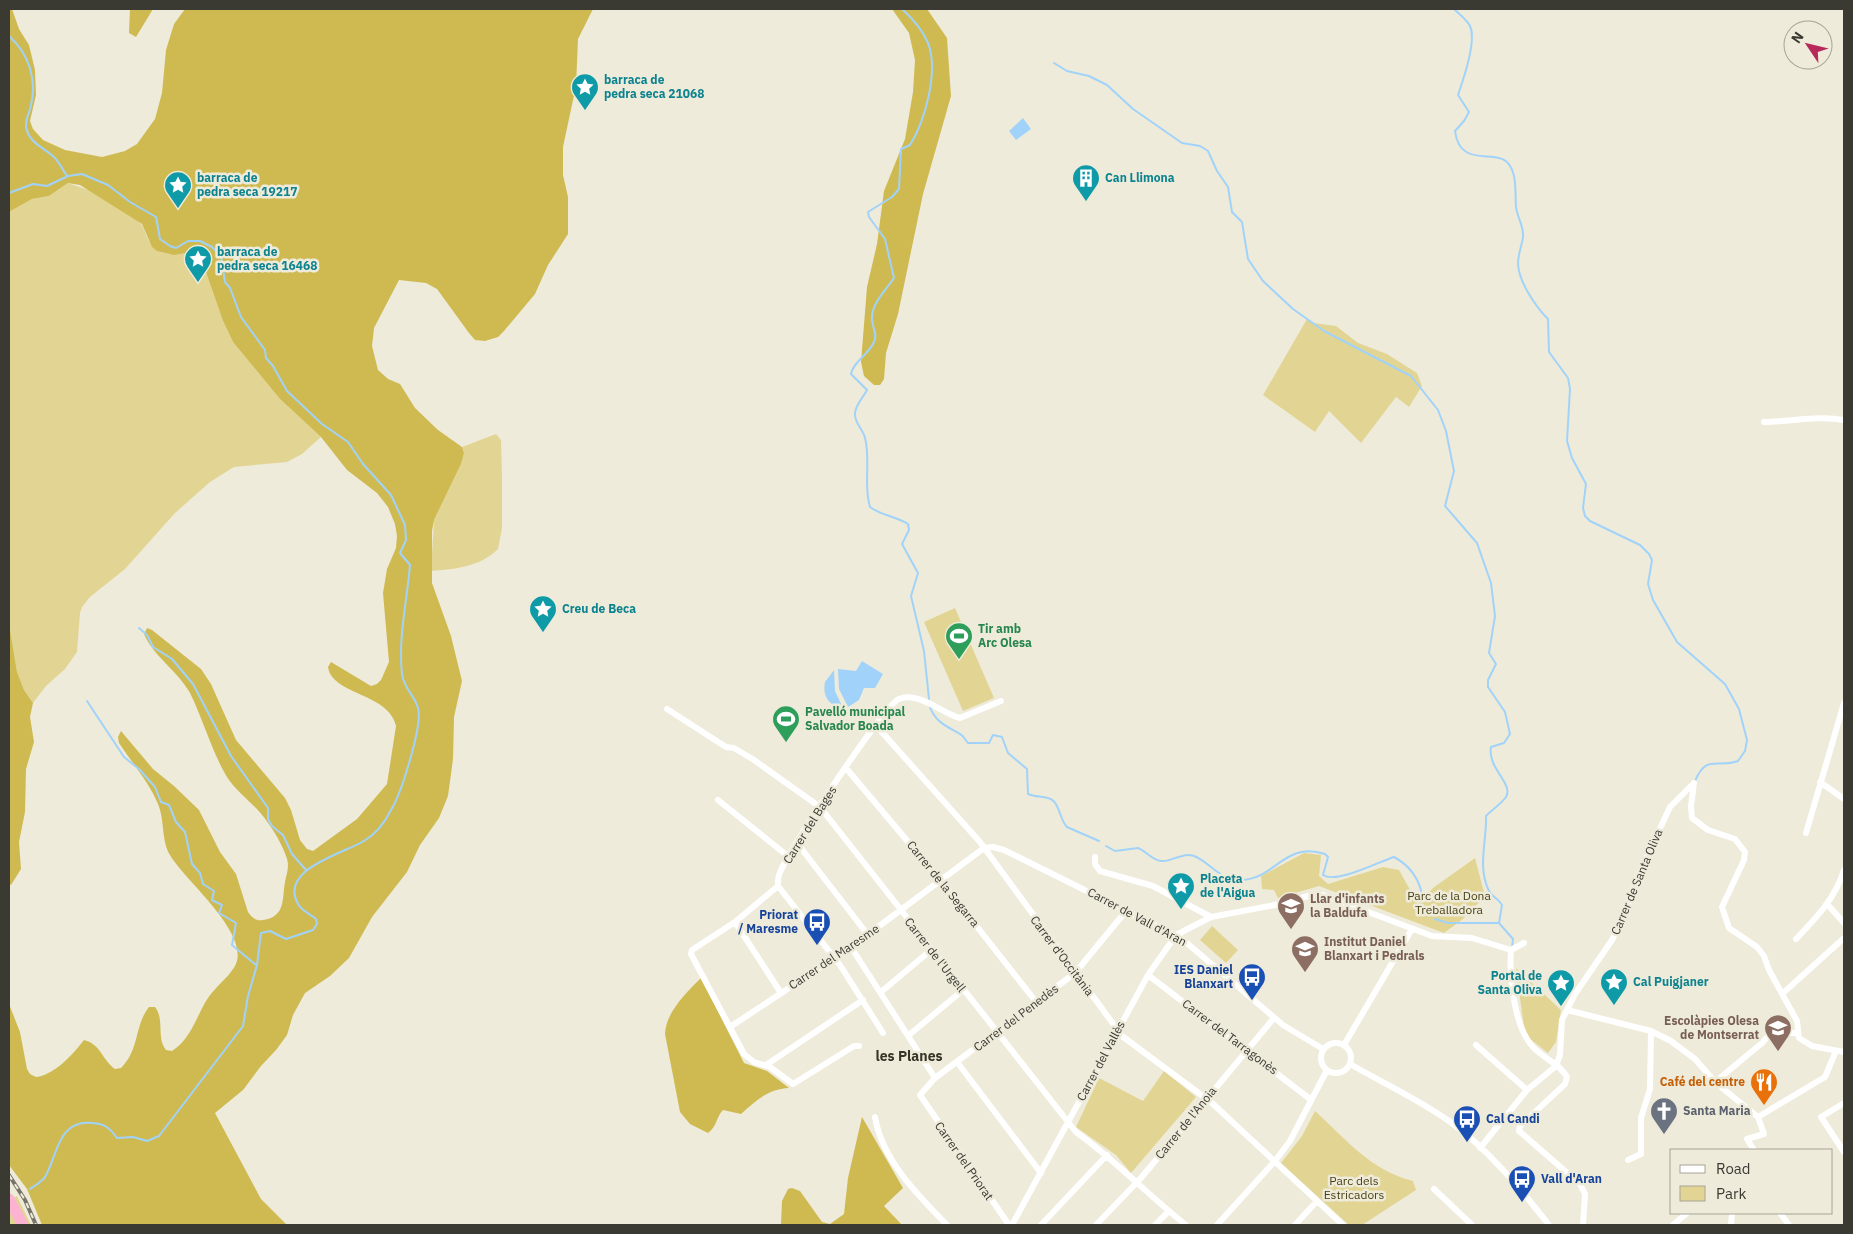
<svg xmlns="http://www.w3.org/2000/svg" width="1853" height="1234" font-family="'IBM Plex Sans',sans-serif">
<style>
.green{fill:#e2d594}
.forest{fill:#cfba51}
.water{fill:#a1d3fa}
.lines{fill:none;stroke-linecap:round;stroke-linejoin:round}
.stream{stroke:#a1d3fa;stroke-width:2}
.street{stroke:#fff;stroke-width:6}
.highway{stroke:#fcb3d2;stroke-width:11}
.rail-casing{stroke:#77756b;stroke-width:4}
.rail{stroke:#eeebda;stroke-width:2;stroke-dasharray:5.5;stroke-linecap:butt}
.labels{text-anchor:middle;stroke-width:5;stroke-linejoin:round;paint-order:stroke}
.culture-label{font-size:12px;font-weight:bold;fill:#0d838f;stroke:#eeebda;text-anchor:start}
.leisure-label{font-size:12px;font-weight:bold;fill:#27864d;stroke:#eeebda;text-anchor:start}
.street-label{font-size:12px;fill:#3a3932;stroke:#eeebda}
.park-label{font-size:12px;fill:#484014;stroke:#eeebda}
.education-label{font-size:12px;font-weight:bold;fill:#785e54;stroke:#eeebda;text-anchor:start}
.transit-label{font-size:12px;font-weight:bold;fill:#164399;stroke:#eeebda;text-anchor:end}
.food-label{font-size:12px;font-weight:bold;fill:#c56008;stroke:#eeebda;text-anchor:end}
.worship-label{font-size:12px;font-weight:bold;fill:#5b616d;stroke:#eeebda;text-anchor:start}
.neighbourhood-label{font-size:14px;font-weight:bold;fill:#383528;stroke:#eeebda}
</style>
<rect width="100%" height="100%" fill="#eeebda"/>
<path class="green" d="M68,183L91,191L137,220C143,225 144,230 147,237C155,257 173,255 192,252L201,258L223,321L233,342L280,399L321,437L302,454L287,462L234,467L210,482L175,513L125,569L90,597L82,607L80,613L77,652L65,669L46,686L33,703L24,690L17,672L9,623V212L32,199L49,196Z
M1307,319L1313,323L1336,326L1358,343L1387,354L1417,373L1422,386L1409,407L1396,397L1361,443L1329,411L1315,432L1263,395Z
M496,434L501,440L502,476V528L498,549C480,567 455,569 431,571L434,520L461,464L464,453L462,447Z
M955,608L994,698L963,711L924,622Z
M1304,853L1321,855L1319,876L1328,884L1383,867L1399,870L1418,904L1433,888L1475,858L1485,896L1463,919L1444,933L1319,886L1278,898L1274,890L1262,889L1261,876Z
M1212,926L1238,950L1226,963L1200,940Z
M1516,968L1561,1010L1556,1042L1548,1053L1525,1035Z
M1164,1071L1196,1097L1131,1173L1116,1155L1076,1127L1099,1078L1143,1101Z
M1315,1111C1347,1140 1370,1170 1413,1181L1416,1190L1362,1225H1349L1281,1163L1302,1136Z
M17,1196L31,1225H9V1200Z"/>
<path class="forest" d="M9,9H12L19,29L29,45L35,70L36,95L30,121L33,129L43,140L65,150L102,157L125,151L137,144L155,119L162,93L166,50L174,24L185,9H593L578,39L576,86L563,147V175L568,197V234L548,265L535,294L504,331L498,337L485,341L475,340L469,333L437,289L426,283L399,280L374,328L372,346L378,370L388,379L400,384L415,408L438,430L462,447L464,453L461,464L434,520L432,531V583L451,636L462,681L454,717L453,759L448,796L439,818L420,845L407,872L372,917L349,958L330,976L305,993L293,1015L287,1035L276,1050L261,1066L243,1090L215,1113L261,1199L287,1225H42L27,1189L9,1165V1004L20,1032L27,1069L30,1074L36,1077C55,1075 73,1054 84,1040C101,1044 102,1060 115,1069L121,1068C140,1049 134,1026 149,1007H155C165,1020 156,1038 166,1050L172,1051C192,1038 196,1016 208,998C216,986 228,978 235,966C252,934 184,880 170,855C161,840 165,821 158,804C149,782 132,763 119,743L118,737L121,731L153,769L174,786L199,810L220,852L236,874L248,912C252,918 256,921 263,920C286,917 282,898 285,882C287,872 290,866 286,856C280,839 268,821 256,808C247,799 237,791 229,780C214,758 203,719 190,693C177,670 154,657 144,634L147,628L152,630L201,669L211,684L236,740L285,798L291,810L300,840L307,849L313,851L357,819L387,784L396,726C389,693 332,695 328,667L331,662L371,686L377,684L381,680L389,662L383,593L387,569L396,548L397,536L395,524L388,507L377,493L347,470L321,437L280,399L233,342L223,321L201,258L192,252L174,255L157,251L152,247L142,224L80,185L68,183L49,196L32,199L9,212Z
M130,9H153L136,37L129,33Z
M892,9H927L947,38L951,96L923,194L898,314L886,353L884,379L880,385H874L864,376L861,362L867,287L877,244L884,191L905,139L913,92L915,60L909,33Z
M9,623L17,672L24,690L33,703L30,717L34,742L26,769L25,812L19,842L21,869L11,885L9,884Z
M701,978L744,1063L767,1071L789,1088C767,1089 756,1101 741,1114L723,1110C716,1117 717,1127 708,1133L690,1124L680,1112L665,1034C666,1012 686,993 701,978Z
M862,1117L903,1188L884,1206L902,1225H781L782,1201L788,1189L792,1188L800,1191L822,1222L830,1224L844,1214L848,1178Z"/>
<path class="water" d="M1023,118L1031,129L1016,140L1009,131Z
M862,661L883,674L875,688H864L859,700L848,707L839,689L838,669L856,671Z
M834,670L835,691L843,708C829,706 822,696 825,682Z"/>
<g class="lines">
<path class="stream" d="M902,9C912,18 923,31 928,43C939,71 925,121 910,145L901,149L899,189L892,197L868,212L869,217L885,239L894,278C886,290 871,304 872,319C872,328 878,333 874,342C869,354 853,362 851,374L867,390C863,398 856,404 855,413C854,423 863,429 865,438C871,461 863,485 870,507C882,516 896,516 908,524L909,530L902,544L918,573L911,596L924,651L929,699
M1454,9C1459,14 1467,20 1470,26C1477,41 1463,80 1458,95L1469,112L1464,121L1455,131C1460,171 1499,146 1510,166C1517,177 1515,194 1516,207C1517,217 1524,226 1523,237C1522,245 1518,254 1518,263C1518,281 1536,307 1548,319L1549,352L1568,378L1570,389L1567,441L1572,458L1586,484L1583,508L1585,516L1590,521L1640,545L1649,554L1652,560L1648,584L1653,600L1677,642L1725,684L1739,709L1747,740L1745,751L1738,761C1717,769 1707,753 1695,781
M9,36C29,54 37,79 31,105C30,113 25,118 26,127C29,143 43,147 54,157C59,162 63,170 67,176
M1054,63L1067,71L1089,76L1107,85L1133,109L1182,143L1200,146L1208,151L1217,171L1228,187L1232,212L1242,222L1248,259L1263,281L1293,309L1324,331L1411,376L1438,410L1446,431L1454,471L1445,506L1477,543L1491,583L1495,616L1489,653L1496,664L1488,680V687L1505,712L1510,734L1504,743L1491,747C1487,768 1514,784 1506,797C1501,804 1492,810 1486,816C1487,841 1477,867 1489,891C1492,897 1499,899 1502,905L1499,923
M9,193L33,184L47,186L68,176L82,174L108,185L130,202L156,217L160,239L170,246L176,248L188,241H200L212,247L221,256L225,282L230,288L241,317L265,350L266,358L273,366L287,391L322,424L348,442L363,464L391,495L405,525L406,540L400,553L410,565C407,601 398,638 402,674C403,687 415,696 418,708C423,725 401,794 391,810C385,822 376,834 364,841C345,853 278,869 298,904C302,911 310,914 316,919L317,924L313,930L286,939L270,931L261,933L257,965L248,996L243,1026L159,1136L147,1141L133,1137L117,1138C109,1127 105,1124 92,1123C57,1120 58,1155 45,1177C42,1182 34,1186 30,1189
M139,628L147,635L153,647L172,659L193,684L231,756L268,808V819L272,826L283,835L292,854L306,870
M87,701L124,757L139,769L155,787L161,802L169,805L176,822L185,832L192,864L200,873L203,884L214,891L212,900L222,905L219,913L236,923L232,945L256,965
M930,707C935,722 948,727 960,734C964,736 965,740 968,743H989L993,735L1002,737L1008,753L1027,769L1028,794C1035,797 1041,796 1048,798C1060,801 1059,819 1067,827L1099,841
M1106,846L1115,851L1138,848C1146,851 1152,860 1161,861C1172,862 1182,852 1194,856C1210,862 1220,881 1241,880C1276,879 1284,841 1325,854L1328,857L1323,875C1337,884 1378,862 1394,857C1409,865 1420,879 1422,896
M1435,919L1448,923H1499L1513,939L1512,948"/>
<path class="street" d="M1764,422C1791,422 1817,415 1844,420
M667,709L726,747L734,748L754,760L820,807L1076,1132C1115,1160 1148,1195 1186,1225
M873,726L880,730L980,842L1122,1036L1212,1103L1343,1225
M846,768L941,881L1037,1003
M1820,782L1844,799
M1694,783L1691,806L1692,818L1708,830L1735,839L1745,852L1744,860L1722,907L1729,928L1757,947L1764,956L1769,970L1797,1021L1799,1038L1812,1046L1844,1052
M718,800L789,857
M1806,833L1844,703
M797,843L868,935
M984,848L993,847L1004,850L1181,938L1283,1025L1323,1049
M1095,857V864L1100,871L1153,886L1211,917
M778,886L840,965L883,1033
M1828,905L1844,923
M735,922L781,993
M1796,939C1816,918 1835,899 1844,870
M851,947L935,1078
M1511,950C1509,976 1514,1027 1533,1047C1543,1058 1560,1064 1567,1077L1565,1084L1520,1126L1519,1131L1580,1184L1585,1194L1583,1225
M1148,975L1310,1099
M881,992L931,950
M1782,994L1844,938
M1567,1010L1651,1031L1671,1041L1695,1059L1716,1083L1758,1117L1764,1134L1747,1139L1754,1150
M730,1027L851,947L984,848
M909,1035L963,990
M1321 1058a15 15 0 1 1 30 0a15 15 0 1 1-30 0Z
M1344,1045L1412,929
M1476,1045L1527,1090
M859,1046H854L793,1084L770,1067L754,1062L744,1054L691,954L692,950L735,922L778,886C778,883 778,878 779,875C785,855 884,705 899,699C919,691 943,714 960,718L1001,701
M957,1062L1041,1173
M1350,1064C1383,1083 1418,1099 1449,1121C1487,1148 1520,1188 1549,1225
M766,1065L863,1000
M1715,1082L1762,1043L1776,1027L1788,1033H1797
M1844,1103L1821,1117L1844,1152
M875,1117C882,1160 918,1195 947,1225
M1758,1117L1825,1077L1836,1051
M1480,1148L1527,1090L1556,1066L1560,1055L1562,1020L1575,994L1612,940L1625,915L1635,882L1670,807L1694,783
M1628,1160L1641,1154V1118L1650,1089L1651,1031
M1434,1189L1472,1225
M1780,1213L1789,1225
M1009,1225L920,1095L935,1078L1075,973L1126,911
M1012,1225L1148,975L1176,935L1211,917L1280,904L1308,896L1323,895L1432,936L1472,938L1511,950L1524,943
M1041,1225L1107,1155
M1096,1225L1141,1178L1274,1018
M1155,1225L1169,1211
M1217,1225L1275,1161L1290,1141L1327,1070
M1295,1225L1317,1201
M1673,1225L1687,1213
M1731,1225L1732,1213"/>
<path class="highway" d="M9,1199L23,1225"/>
<g class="rail-casing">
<path id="rail" d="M9,1175L25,1200L36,1225"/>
</g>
<use href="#rail" class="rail"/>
</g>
<defs>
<g id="sight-pin" transform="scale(1.4375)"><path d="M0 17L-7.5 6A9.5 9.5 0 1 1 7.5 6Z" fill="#0f9aa8" stroke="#eeebda"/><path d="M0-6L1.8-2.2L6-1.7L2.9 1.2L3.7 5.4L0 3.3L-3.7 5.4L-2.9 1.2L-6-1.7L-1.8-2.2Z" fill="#fff"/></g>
<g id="building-pin" transform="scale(1.4375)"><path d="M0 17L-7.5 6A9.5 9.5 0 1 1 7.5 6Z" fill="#0f9aa8" stroke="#eeebda"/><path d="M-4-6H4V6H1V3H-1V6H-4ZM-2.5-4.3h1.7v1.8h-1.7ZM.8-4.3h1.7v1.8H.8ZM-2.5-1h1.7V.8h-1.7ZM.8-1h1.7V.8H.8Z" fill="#fff"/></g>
<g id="stadium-pin" transform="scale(1.4375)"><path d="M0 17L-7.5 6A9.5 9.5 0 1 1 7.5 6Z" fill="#2e9e5b" stroke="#eeebda"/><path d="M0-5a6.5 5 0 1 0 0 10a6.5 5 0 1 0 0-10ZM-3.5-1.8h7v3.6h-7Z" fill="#fff"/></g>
<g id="school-pin" transform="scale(1.4375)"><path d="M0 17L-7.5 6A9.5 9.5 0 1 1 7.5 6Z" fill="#8d6e63" stroke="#eeebda"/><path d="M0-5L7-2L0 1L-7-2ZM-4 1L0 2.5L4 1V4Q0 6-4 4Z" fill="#fff"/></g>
<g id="bus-pin" transform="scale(1.4375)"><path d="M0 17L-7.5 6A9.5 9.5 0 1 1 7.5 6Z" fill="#1a4fb4" stroke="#eeebda"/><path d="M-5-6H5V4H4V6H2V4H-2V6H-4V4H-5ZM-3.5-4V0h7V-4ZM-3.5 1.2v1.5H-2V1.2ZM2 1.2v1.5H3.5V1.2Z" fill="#fff"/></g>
<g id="restaurant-pin" transform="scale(1.4375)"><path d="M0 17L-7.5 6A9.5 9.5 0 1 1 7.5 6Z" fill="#e8710a" stroke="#eeebda"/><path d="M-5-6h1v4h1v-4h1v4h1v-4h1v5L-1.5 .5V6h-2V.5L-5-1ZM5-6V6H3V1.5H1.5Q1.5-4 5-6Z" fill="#fff"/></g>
<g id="church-pin" transform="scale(1.4375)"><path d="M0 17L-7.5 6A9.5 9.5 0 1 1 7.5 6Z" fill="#6b7280" stroke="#eeebda"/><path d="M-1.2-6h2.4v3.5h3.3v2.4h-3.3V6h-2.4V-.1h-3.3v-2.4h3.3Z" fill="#fff"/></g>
</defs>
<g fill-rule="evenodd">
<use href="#sight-pin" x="585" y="87"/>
<use href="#building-pin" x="1086" y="178"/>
<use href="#sight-pin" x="178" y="185"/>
<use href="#sight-pin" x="198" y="259"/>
<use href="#sight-pin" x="543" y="609"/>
<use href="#stadium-pin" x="959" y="636"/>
<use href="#stadium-pin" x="786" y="719"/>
<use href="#sight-pin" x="1181" y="886"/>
<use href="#school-pin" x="1291" y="906"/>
<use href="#bus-pin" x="817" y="922"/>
<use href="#school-pin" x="1305" y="949"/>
<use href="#bus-pin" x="1252" y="977"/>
<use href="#sight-pin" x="1614" y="982"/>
<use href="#sight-pin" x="1561" y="983"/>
<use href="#school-pin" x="1778" y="1028"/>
<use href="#restaurant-pin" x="1764" y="1082"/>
<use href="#church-pin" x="1664" y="1111"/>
<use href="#bus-pin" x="1467" y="1119"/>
<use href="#bus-pin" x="1522" y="1179"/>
</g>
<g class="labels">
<g class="culture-label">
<text x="604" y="84">barraca de<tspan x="604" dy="14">pedra seca 21068</tspan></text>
<text x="197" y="182">barraca de<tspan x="197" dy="14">pedra seca 19217</tspan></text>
<text x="1105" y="182">Can Llimona</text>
<text x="217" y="256">barraca de<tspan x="217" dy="14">pedra seca 16468</tspan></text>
<text x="562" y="613">Creu de Beca</text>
<text x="1200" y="883">Placeta<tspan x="1200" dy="14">de l'Aigua</tspan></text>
<text x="1542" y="980" text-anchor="end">Portal de<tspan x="1542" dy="14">Santa Oliva</tspan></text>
<text x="1633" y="986">Cal Puigjaner</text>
</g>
<g class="leisure-label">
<text x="978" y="633">Tir amb<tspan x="978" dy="14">Arc Olesa</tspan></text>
<text x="805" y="716">Pavelló municipal<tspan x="805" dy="14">Salvador Boada</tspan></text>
</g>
<g class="street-label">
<text transform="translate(810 825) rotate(-58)" y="4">Carrer del Bages</text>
<text transform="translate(1637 882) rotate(-67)" y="4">Carrer de Santa Oliva</text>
<text transform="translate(943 884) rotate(51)" y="4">Carrer de la Segarra</text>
<text transform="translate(1137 917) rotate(28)" y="4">Carrer de Vall d'Aran</text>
<text transform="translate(935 955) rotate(52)" y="4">Carrer de l'Urgell</text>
<text transform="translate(1062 956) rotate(53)" y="4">Carrer d'Occitània</text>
<text transform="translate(834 957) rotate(-34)" y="4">Carrer del Maresme</text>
<text transform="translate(1016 1018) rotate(-37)" y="4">Carrer del Penedès</text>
<text transform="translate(1230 1037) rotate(37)" y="4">Carrer del Tarragonès</text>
<text transform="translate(1101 1061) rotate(-62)" y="4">Carrer del Vallès</text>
<text transform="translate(1186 1123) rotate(-51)" y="4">Carrer de l'Anoia</text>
<text transform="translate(964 1161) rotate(55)" y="4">Carrer del Priorat</text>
</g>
<g class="park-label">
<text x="1449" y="900">Parc de la Dona<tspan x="1449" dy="14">Treballadora</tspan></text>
<text x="1354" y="1185">Parc dels<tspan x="1354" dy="14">Estricadors</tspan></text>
</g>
<g class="education-label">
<text x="1310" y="903">Llar d'infants<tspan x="1310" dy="14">la Baldufa</tspan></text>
<text x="1324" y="946">Institut Daniel<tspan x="1324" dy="14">Blanxart i Pedrals</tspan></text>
<text x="1759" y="1025" text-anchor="end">Escolàpies Olesa<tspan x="1759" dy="14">de Montserrat</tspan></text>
</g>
<g class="transit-label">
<text x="798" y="919">Priorat<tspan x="798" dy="14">/ Maresme</tspan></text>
<text x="1233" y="974">IES Daniel<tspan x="1233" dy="14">Blanxart</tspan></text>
<text x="1486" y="1123" text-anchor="start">Cal Candi</text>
<text x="1541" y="1183" text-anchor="start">Vall d'Aran</text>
</g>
<g class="food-label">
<text x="1745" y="1086">Café del centre</text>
</g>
<g class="worship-label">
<text x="1683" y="1115">Santa Maria</text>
</g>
<g class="neighbourhood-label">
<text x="909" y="1061">les Planes</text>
</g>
</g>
<rect width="1853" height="1234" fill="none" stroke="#3a3932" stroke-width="20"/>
<rect x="1670" y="1149" width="162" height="65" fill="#eeebda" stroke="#a6a497"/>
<rect x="1680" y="1165" width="25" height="8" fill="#ffffff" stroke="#a6a497"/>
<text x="1716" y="1174" font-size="15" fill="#3a3932">Road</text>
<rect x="1680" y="1186" width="25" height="15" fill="#e2d594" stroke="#a6a497"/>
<text x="1716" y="1199" font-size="15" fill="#3a3932">Park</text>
<g transform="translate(1808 45) rotate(305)"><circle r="24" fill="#eeebda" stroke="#a6a497"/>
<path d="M0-4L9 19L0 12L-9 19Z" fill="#b72959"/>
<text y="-8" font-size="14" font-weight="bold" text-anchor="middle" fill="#3a3932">N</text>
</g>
</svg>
